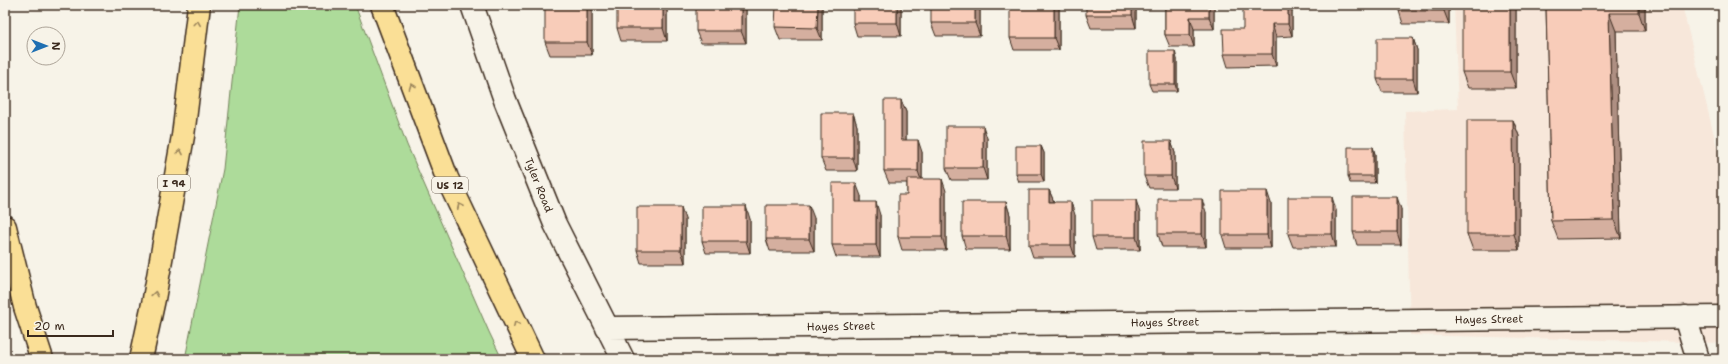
<svg xmlns="http://www.w3.org/2000/svg" width="1728" height="364" font-family="'Shantell Sans',sans-serif">
<style>
.built{fill:#f7e7da}
.green{fill:#addb9a;stroke:#74825c}
.lines{fill:none;stroke-linecap:round;stroke-linejoin:round}
.minor-casing{stroke:#3b2a1e;stroke-width:25}
.motorway-casing{stroke:#3b2a1e;stroke-width:25}
.minor{stroke:#f7f3e8;stroke-width:22}
.motorway{stroke:#fadf96;stroke-width:22}
.wall{fill:#d5af9f;stroke:#3b2a1e}
.shaded-wall{fill:#ae8f82;stroke:#3b2a1e}
.building{fill:#f8ccb9;stroke:#3b2a1e}
.oneway{stroke:#9a845a}
.labels{text-anchor:middle;stroke-width:4;stroke-linejoin:round;paint-order:stroke}
.shield{fill:#f7f3e8;stroke:#73665b;stroke-width:1}
.shield-label{font-size:10px;font-weight:bold;fill:#3b2a1e}
.street-label{font-size:11px;fill:#3b2a1e;stroke:#f7f3e8}
</style>
<rect width="100%" height="100%" fill="#f7f3e8"/>
<filter id="ink" filterUnits="userSpaceOnUse"><feTurbulence type="fractalNoise" baseFrequency=".025" numOctaves="2"/><feDisplacementMap in="SourceGraphic" scale="8" xChannelSelector="R" yChannelSelector="G"/><feConvolveMatrix kernelMatrix="1 2 1 2 8 2 1 2 1" color-interpolation-filters="sRGB"/></filter>
<g filter="url(#ink)">
<path class="built" d="M1454,5H1682L1723,172V343L1410,335L1405,111L1458,109Z"/>
<path class="green" d="M240,5H355L407,145L489,332L502,359H185L223,169Z"/>
<g class="lines">
<g class="minor-casing">
<path id="minor" d="M472,5L505,100L555,224L623,359
M1685,317L1698,359
M607,328L1723,317"/>
</g>
<g class="motorway-casing">
<path id="motorway" d="M382,5L447,178L533,359
M5,227L25,307L42,359
M141,359L154,299L183,136L199,5"/>
</g>
<use href="#minor" class="minor"/>
<use href="#motorway" class="motorway"/>
</g>
<path class="wall" d="M592,5V55H550L545,42Z
M822,5V40H780L775,27Z
M901,5V36H857L853,23Z
M980,5V36H936L931,23Z
M1059,5V50H1014L1010,38Z
M1136,5V28H1091L1086,15Z
M1165,5H1214V29H1194V47H1170L1165,35Z
M1292,5V36L1276,37V66L1228,67L1224,54L1243,29Z
M1449,5V24H1403L1399,11Z
M1516,5V88H1468L1462,72Z
M1546,5H1645V31H1616L1621,238L1558,239L1551,221Z
M667,6V41H621L617,28Z
M746,6V43H701L696,31Z
M1413,38L1417,50V92H1382L1377,79Z
M1177,59V91H1152L1149,84Z
M901,100L906,112V140L922,152V179L946,191V250H902L898,237L907,195V183H889L884,171Z
M853,113L857,126V171H826L821,158Z
M1513,120L1519,136V250H1473L1467,234Z
M987,138V180H951L946,168Z
M1171,141L1175,153V188H1149L1144,176Z
M1041,146L1044,153V182H1019L1016,174Z
M1373,147L1375,154V183H1350L1348,176Z
M1049,190L1054,202L1075,215V257H1033L1029,245Z
M861,196V202L880,215V257H836L832,245Z
M1006,202L1010,215V249H966L962,236Z
M1271,203V248H1226L1222,235Z
M1401,209V245H1357L1353,232Z
M1336,210V247H1293L1288,234Z
M1206,212V247H1162L1158,234Z
M1140,213V250H1096L1092,237Z
M814,218V251H770L766,239Z
M685,219V263H641L637,250Z
M750,219V253H706L702,241Z"/>
<path class="shaded-wall" d="M587,5H592V55L587,42Z
M663,5H667V41L663,28Z
M741,5H745L746,6V43L741,31Z
M818,5H822V40L817,28Z
M897,5H901V36L897,23Z
M975,5H980V36L975,23Z
M1054,5H1059V50L1054,38Z
M1132,5H1136V28L1132,15Z
M1209,5H1214V29L1209,17Z
M1288,5H1292V36L1288,24Z
M1444,5H1449V24L1444,11Z
M1510,5H1516V88L1510,72Z
M1639,5H1645V31L1639,13Z
M1609,13L1616,31L1621,238L1614,220Z
M1190,17L1194,29V47L1190,35Z
M1272,24L1276,37V66L1272,54Z
M1413,38L1417,50V92L1413,79Z
M1175,51L1177,59V91L1175,84Z
M901,100L906,112V152L901,140Z
M853,113L857,126V171L853,158Z
M1513,120L1519,136V250L1514,234Z
M983,126L987,138V180L983,168Z
M918,140L922,152V183L918,171Z
M1171,141L1175,153V188L1171,176Z
M1041,146L1044,153V182L1041,174Z
M1373,147L1375,154V183L1373,176Z
M942,179L946,191V250L942,237Z
M856,183L861,196V215L856,202Z
M1049,190L1054,202H1049Z
M1267,191L1271,203V248L1267,235Z
M1332,197L1336,210V247L1332,234Z
M1397,197L1401,209V245L1397,232Z
M1202,199L1206,212V247L1202,234Z
M1136,200L1140,213V250L1136,237Z
M876,202L880,215V257L876,245Z
M1006,202L1010,215V249L1006,236Z
M1071,202L1075,215V257L1071,245Z
M809,205L814,218V251L809,239Z
M746,206L750,219V253L746,241Z
M681,207L685,219V263L681,250Z"/>
<path class="building" d="M545,5H587V42H545Z
M617,5H663V28H617Z
M696,5H741V31H696Z
M776,5H818L817,28L775,27Z
M853,5H897V23H853Z
M931,5H975V23H931Z
M1010,5H1054V38H1010Z
M1086,5H1132V15H1086Z
M1165,5H1209V17H1190V35H1165Z
M1243,5H1288V24H1272V54H1224L1223,29H1243Z
M1399,5H1444V11H1399Z
M1462,5H1510V72H1462Z
M1546,5H1639V13H1609L1614,220L1551,221Z
M1377,38H1413V79H1377Z
M1149,51H1175V84H1149Z
M884,100H901V140H918V171H884Z
M821,113H853V158H821Z
M1467,120H1513L1514,234H1467Z
M946,126H983V168H946Z
M1144,141H1171V176H1144Z
M1016,146H1041V174H1016Z
M1348,147H1373V176H1348Z
M907,179H942V237H898V195H907Z
M832,183H856V202H876V245H832Z
M1029,190H1049V202H1071V245H1029Z
M1222,191H1267V235H1222Z
M1288,197H1332V234H1288Z
M1353,197H1397V232H1353Z
M1158,199H1202V234H1158Z
M1092,200H1136V237H1092Z
M962,202H1006V236H962Z
M766,205H809V239H766Z
M702,206H746V241H702Z
M637,207H681V250H637Z"/>
<defs><path id="oneway-chevron" d="M-2-3.5L2.5 0L-2 3.5" fill="none" stroke-width="1.6" stroke-linecap="round" stroke-linejoin="round"/></defs>
<g class="oneway">
<use href="#oneway-chevron" transform="translate(197 23) rotate(-83)"/>
<use href="#oneway-chevron" transform="translate(412 86) rotate(-111)"/>
<use href="#oneway-chevron" transform="translate(180 152) rotate(-80)"/>
<use href="#oneway-chevron" transform="translate(460 206) rotate(-115)"/>
<use href="#oneway-chevron" transform="translate(155 294) rotate(-80)"/>
<use href="#oneway-chevron" transform="translate(516 324) rotate(-115)"/>
</g>
</g>
<g class="labels">
<g class="shield">
<rect x="158" y="175" width="32" height="16" rx="3"/>
<rect x="432" y="177" width="36" height="16" rx="3"/>
</g>
<g class="shield-label">
<text x="174" y="187">I 94</text>
<text x="450" y="189">US 12</text>
</g>
<g class="street-label">
<text transform="translate(539 185) rotate(68)" y="4">Tyler Road</text>
<text transform="translate(1489 319) rotate(-1)" y="4">Hayes Street</text>
<text transform="translate(1165 322) rotate(-1)" y="4">Hayes Street</text>
<text transform="translate(841 326) rotate(-1)" y="4">Hayes Street</text>
</g>
</g>
<rect width="1728" height="364" fill="none" stroke="#f7f3e8" stroke-width="20"/>
<rect x="10" y="10" width="1708" height="344" fill="none" stroke="#3b2a1e" stroke-width="1.5" filter="url(#ink)"/>
<g transform="translate(46 46) rotate(90)"><circle r="19" fill="#f7f3e8" stroke="#aca397"/>
<path d="M0-3L7 15L0 10L-7 15Z" fill="#1f6fb2"/>
<text y="-6" font-size="11" font-weight="bold" text-anchor="middle" fill="#3b2a1e">N</text>
</g>
<path d="M28 330v6h85v-6" fill="none" stroke="#3b2a1e" stroke-width="2"/>
<text x="34" y="330" font-size="12" fill="#3b2a1e" stroke="#f7f3e8" stroke-width="3" paint-order="stroke">20 m</text>
</svg>
